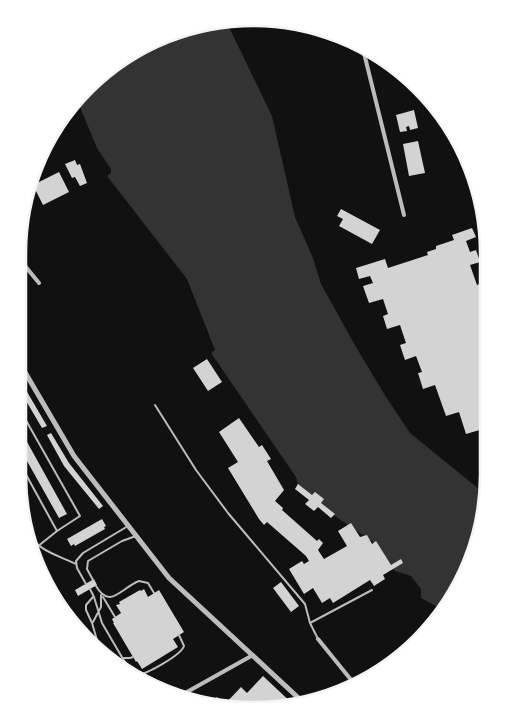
<svg xmlns="http://www.w3.org/2000/svg" width="506" height="728" font-family="Arial,sans-serif">
<style>
.water{fill:#333}
.building{fill:#d3d3d3}
.lines{fill:none;stroke-linecap:round;stroke-linejoin:round}
.service{stroke:#bcbcbc;stroke-width:2}
.minor{stroke:#bcbcbc;stroke-width:4}
.tertiary{stroke:#bcbcbc;stroke-width:5}
.rim{fill:none;stroke:#f5f5f5;stroke-width:2.5}
</style>
<rect width="100%" height="100%" fill="#111"/>
<path class="water" d="M227,23L272,116L295,217L313,258L321,284L356,347L386,397L410,433L485,494L470,565L441,609L421,598V589L411,576L395,571L373,542L335,516L297,485L298,483L296,477L211,353L215,350L187,279L107,176L111,173V169L97,148L77,100L87,86L163,35Z"/>
<path class="building" d="M414,110L418,128L410,130L409,126L406,127L407,131L400,132L396,115Z
M418,141L425,173L409,176L403,144Z
M75,160L77,165L80,164L87,183L80,186L75,177L72,178L65,164Z
M59,172L69,192L43,205L33,185Z
M341,209L380,230L372,244L339,226L343,219L337,216Z
M472,228L476,237L466,241L470,252L476,250L480,262L470,265L477,285L485,282V294L481,295L486,310L488,444L483,429L466,434L459,412L446,416L435,385L423,389L418,373L422,372L416,356L405,360L400,345L406,343L400,325L387,329L383,316L388,314L383,299L369,303L363,286L373,283L370,276L359,279L356,268L385,259L388,268L428,255L427,252L436,249V246L454,240L452,235Z
M207,359L222,382L208,391L193,368Z
M19,378L47,426L42,428L19,389Z
M239,418L259,447L262,445L271,459L267,461L284,490L275,501L283,508L282,510L317,541L319,539L323,543L318,550L324,559L347,546L338,531L351,523L360,537L367,535L372,544L376,541L391,565L401,559L403,563L383,575L385,579L374,586L370,580L333,603L330,598L322,603L313,588L304,594L289,569L302,561L304,564L309,561L306,556L267,522L264,525L259,519L228,468L238,462L219,432Z
M51,433L69,463L103,506L99,509L64,466L47,435Z
M26,440L67,514L59,518L18,445Z
M298,484L312,495L315,492L324,499L321,503L335,514L331,518L318,507L314,511L305,504L309,500L295,489Z
M102,519L106,526L104,527L105,529L75,546L74,544L71,546L67,539Z
M94,579L97,585L78,596L75,590Z
M281,582L299,606L291,612L273,588Z
M144,589L148,597L159,590L184,632L173,639L178,647L142,669L137,661L136,662L113,623H114L112,619L121,613L116,605L120,604L119,602L140,590L141,591Z
M263,676L295,706L223,709L209,705L217,697L225,704L241,687L247,693Z"/>
<g class="lines">
<path class="service" d="M155,405L196,470L228,513L305,604L310,623L318,639
M19,408L80,516L57,531L32,551
M18,460L57,531
M24,528C38,551 52,553 76,564
M93,580L87,569L88,561L122,541L136,536
M86,584L77,568L76,561L83,553L128,526
M96,586C110,610 121,588 139,581L148,583L154,593
M90,589L94,597L102,623L130,671L136,675C146,675 181,655 184,646L179,635
M93,597L86,605V610L92,623L101,654
M103,597L115,617
M54,598L59,608
M93,622L101,607V595
M310,623L372,590
M124,658H130L133,657"/>
<path class="minor" d="M363,49L404,215
M21,261L39,283
M318,639L356,686
M178,697L253,655"/>
<path class="tertiary" d="M19,362L74,456L169,578L305,704"/>
</g>
<path d="M0 0H506V728H0ZM253 26H253A227 227 0 0 1 480 253V475A227 227 0 0 1 253 702H253A227 227 0 0 1 26 475V253A227 227 0 0 1 253 26Z" fill="#fff" fill-rule="evenodd"/>
<path class="rim" d="M253 26H253A227 227 0 0 1 480 253V475A227 227 0 0 1 253 702H253A227 227 0 0 1 26 475V253A227 227 0 0 1 253 26Z"/>
</svg>
